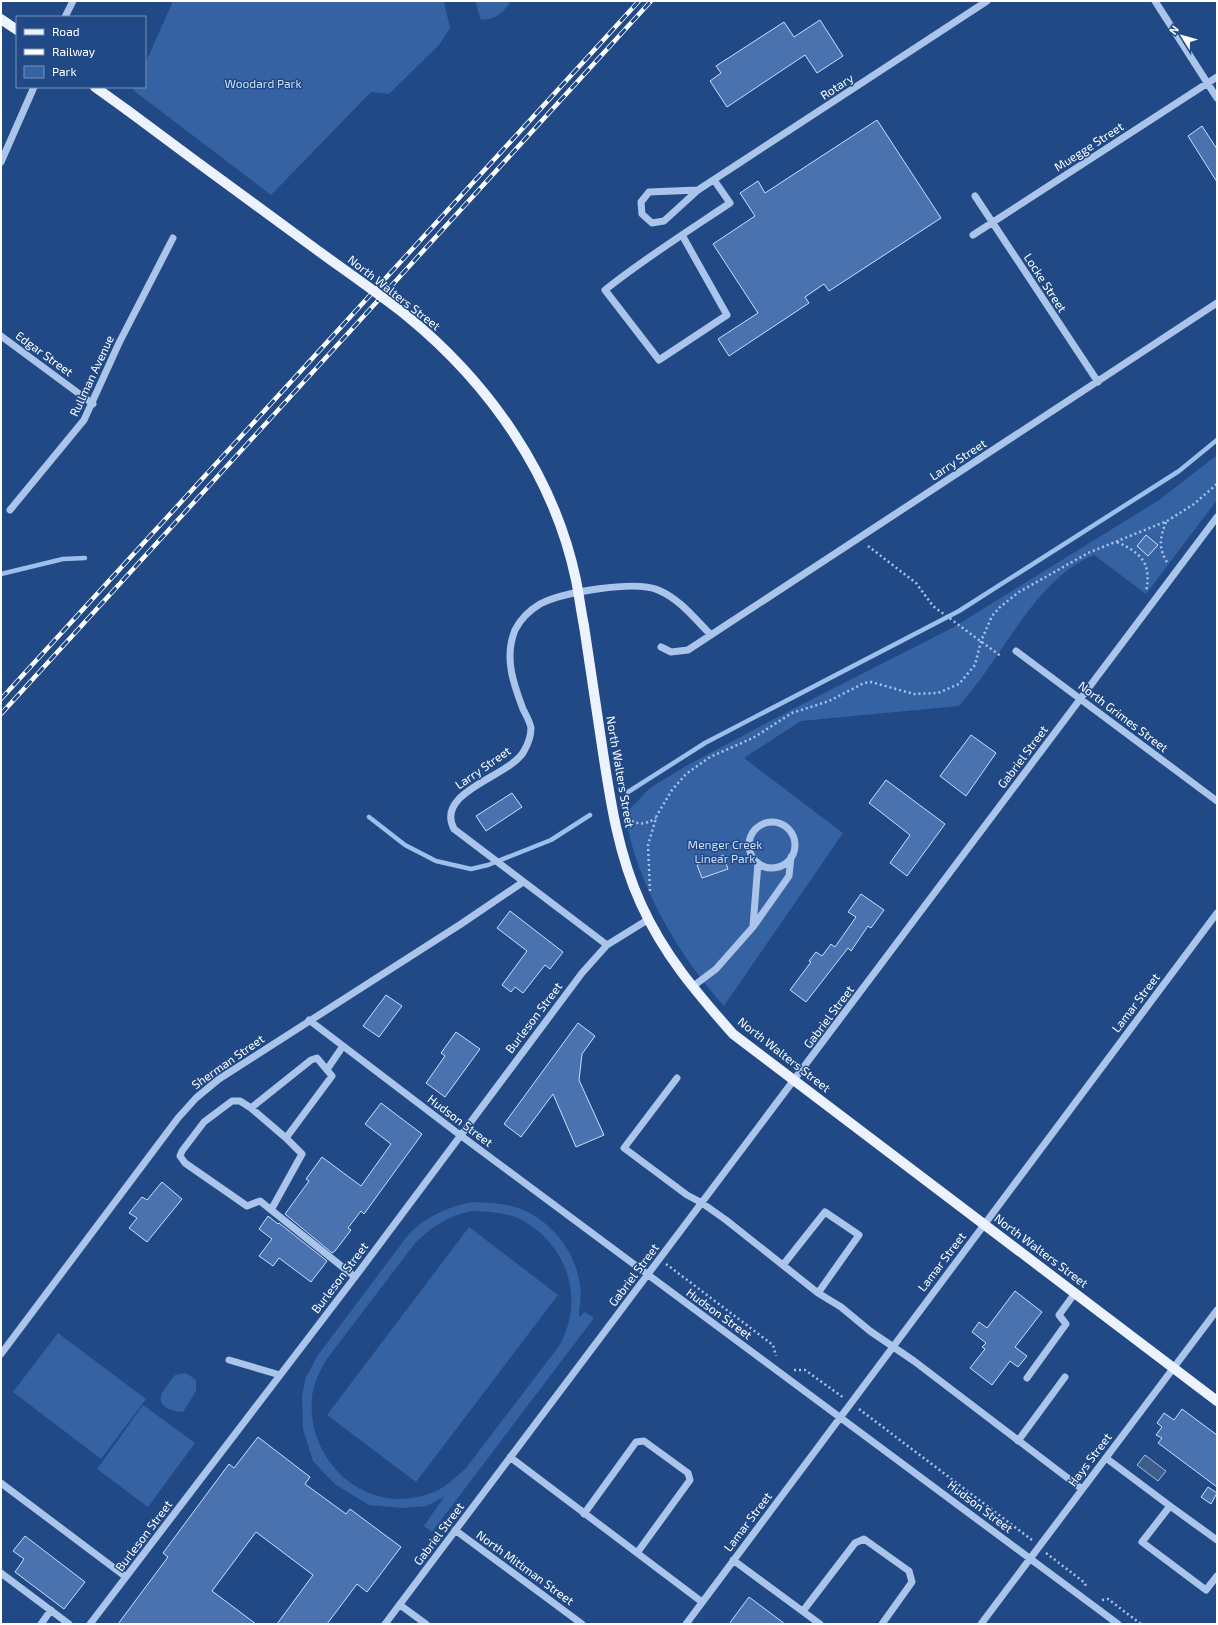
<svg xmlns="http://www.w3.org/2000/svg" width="1218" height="1625" font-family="'Exo 2',sans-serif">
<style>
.green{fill:#3462a3;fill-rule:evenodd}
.water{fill:#3f5d89;stroke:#9dbfeb}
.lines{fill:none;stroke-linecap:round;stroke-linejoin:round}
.stream{stroke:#9dbfeb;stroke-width:4.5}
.building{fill:#4972ae;stroke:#cedff7}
.path{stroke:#aac4ea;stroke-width:2.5;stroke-dasharray:2 3;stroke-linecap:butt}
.minor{stroke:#aac4ea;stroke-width:7}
.major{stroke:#edf3fe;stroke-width:10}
.rail-casing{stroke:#fff;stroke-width:4.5}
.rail{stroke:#204986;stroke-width:3;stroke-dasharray:9;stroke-linecap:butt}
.major-bridge{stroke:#edf3fe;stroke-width:10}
.labels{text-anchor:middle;stroke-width:3;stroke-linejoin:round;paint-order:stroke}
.park-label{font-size:12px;fill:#cedff7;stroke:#204986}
.street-label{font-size:12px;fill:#fff;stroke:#204986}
</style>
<rect width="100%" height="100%" fill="#204986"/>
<path class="green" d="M173,1H447L444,2L450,28L439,45L389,94L371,92L271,195L133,90L135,87H145V64Z
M475,1H511C503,13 496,19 481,20Z
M1217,455V500L1146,594L1094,555C1048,573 1016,629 989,667C980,681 969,693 959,706L801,721L744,758L843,833L724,1006C678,955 636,883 625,814L650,788L686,766L791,710L952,628L1159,500Z
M472,1202C490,1203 507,1203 523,1210C553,1222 577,1255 580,1286C582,1296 579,1307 579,1317L585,1312L594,1318L432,1532L424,1526L444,1497L427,1506L402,1508L369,1505L336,1485L325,1474L313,1461L303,1429L302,1396L306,1377L318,1355L408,1235C426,1216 448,1207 472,1202ZM471,1211C491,1212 510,1212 527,1223C570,1250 584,1303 559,1346L466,1468C456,1477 446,1487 434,1492C370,1519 306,1464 312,1397C313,1384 320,1372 326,1360L416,1242C434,1225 447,1217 471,1211Z
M469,1227L558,1295L416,1482L327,1415Z
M58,1333L146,1399L101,1459L13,1392Z
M186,1373L196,1380V1391L183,1412C174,1412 158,1408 161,1396C163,1389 171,1381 175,1375Z
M143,1405L195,1443L148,1507L97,1469Z"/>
<path class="water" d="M1145,1455L1166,1471L1158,1481L1137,1465Z"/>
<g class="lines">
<path class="stream" d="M1,574L63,559L85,558
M628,792L705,743L959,611L1179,471L1217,440
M369,817L405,845L436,861L471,869L488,865L551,840L590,815"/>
</g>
<path class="building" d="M820,20L843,56L817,73L805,55L727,107L710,81L721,73L716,66L784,22L794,37Z
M877,120L941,218L829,291L824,284L805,297L809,303L729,356L718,339L758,313L713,244L755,216L740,193L758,181L765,193Z
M1202,126L1217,149V182L1188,136Z
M1146,535L1158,545L1148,556L1137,546Z
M971,735L996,753L966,796L940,776Z
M886,780L945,824L907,876L890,863L910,835L869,803Z
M512,793L522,807L486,831L476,816Z
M723,855L728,869L702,878L697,865Z
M861,894L884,910L871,928L868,926L851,951L848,948L806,1002L790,990L811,962L809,961L816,952L822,956L831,944L835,947L856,917L848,912Z
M510,911L563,952L550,969L545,965L523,993L515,987L511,992L502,985L527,951L497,928Z
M386,995L402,1006L379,1037L363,1026Z
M578,1023L595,1036L582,1054L579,1080L604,1135L576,1147L553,1094L521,1137L504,1124Z
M456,1032L480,1049L445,1097L426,1083L445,1056L441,1053Z
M381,1103L422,1134L364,1214L361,1211L348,1228L351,1230L335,1251L332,1253L285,1214L309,1181L306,1179L322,1157L361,1186L391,1144L365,1124Z
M162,1182L182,1199L147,1242L129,1228L137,1218L129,1213L142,1197L147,1200Z
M268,1216L278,1224L279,1223L327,1261L311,1282L279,1258L273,1266L259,1256L272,1239L259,1229Z
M1015,1291L1042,1312L1015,1347L1027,1356L1018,1367L1010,1361L992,1385L970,1368L985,1349L982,1347L986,1343L972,1332L979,1322L987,1328Z
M1182,1409L1217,1435V1487L1158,1443L1162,1438L1156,1435L1162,1427L1157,1423L1164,1413L1174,1420Z
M258,1437L310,1477L305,1484L346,1514L350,1509L401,1547L367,1592L357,1584L327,1624H277L313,1575L256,1532L212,1591L256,1624H118L168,1557L163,1553L229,1464L234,1468Z
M1208,1487L1217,1493L1211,1504L1201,1497Z
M25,1536L85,1582L64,1609L15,1572L24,1559L13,1551Z
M749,1597L785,1624H729Z"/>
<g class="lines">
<path class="path" d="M1166,522C1160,537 1158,548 1167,562
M1117,542C1141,553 1152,563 1146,592
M868,546L916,583L933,606L1002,657
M627,819C639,825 645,825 656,818
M650,891L648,845L657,815L672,790L686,774L710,757L753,738L792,713L829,701L864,683L871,682L914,694L938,693L959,684L975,665L981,641L992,616L1000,607L1019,592L1088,553L1167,521L1194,504L1217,484
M666,1264L773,1345L776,1356
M794,1370H805L844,1398
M859,1409L1032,1540
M1046,1553L1085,1583L1086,1587
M1102,1600L1108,1599L1141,1624"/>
<path class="minor" d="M1155,1L1217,98
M65,17L73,1
M1,162L34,87
M698,190L649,192L641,202L642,214L652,223L664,221L698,190L987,1
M975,196L1098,382
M682,235L727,315L659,360L605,290C645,258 688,231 730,203L714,180
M973,235L1217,77
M1,336L93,404
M10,510L84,420L119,343L173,238
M661,647L671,652L688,650L1217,303
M1016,651L1217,801
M749 845a23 23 0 1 1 46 0a23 23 0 1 1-46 0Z
M753,926L758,863
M607,945L454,829C434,791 510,777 524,751C528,744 531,737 531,728C530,722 526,715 523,709C513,683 504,657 515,630C520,620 530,610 540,604C563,592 635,580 658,590C680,599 695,619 711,635
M692,987L716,969L753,927L789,876L791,857
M309,1020L460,1135L1118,1624
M328,1068L343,1046
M677,1078L624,1148L687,1195L702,1203L726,1220L818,1293L841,1307L870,1331L914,1361L1082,1489
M251,1108L286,1138
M271,1210L302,1154L286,1138L332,1076L317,1058L311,1060L251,1108L240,1101H232L204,1122L182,1151L180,1156L185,1163L247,1206L260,1201L355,1277
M783,1265L825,1212L859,1235L818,1293
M1,1354L178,1118L196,1098L219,1079L461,924L523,882
M229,1360L280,1375
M1027,1378L1066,1324L1059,1315L1075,1293
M1018,1441L1065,1377
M510,1457L702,1602
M1106,1458L1170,1506L1142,1542L1206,1590L1217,1576
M1,1483L126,1577
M1170,1506L1217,1540
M584,1514L636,1442L644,1441L688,1473L690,1480L637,1553
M455,1530L582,1624
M733,1560L820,1624
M1,1573L69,1624
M400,1605L426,1624
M803,1611L855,1543L864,1539L909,1571L912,1582L882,1624
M41,1624L51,1610
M90,1624L355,1277L582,973L607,945L649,919
M385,1624L1217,517
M686,1624L1217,913
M981,1624L1217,1310"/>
<path class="major" d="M1,19L17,30
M95,87L127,110
M584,626C590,666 596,706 602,746C610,799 618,854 641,904C664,955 696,992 733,1034L1217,1401"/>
<g class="rail-casing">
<path id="rail" d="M1,699L639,1
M1,714L651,1"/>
</g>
<use href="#rail" class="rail"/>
<path class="major-bridge" d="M127,110C190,157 254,204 317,250C347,272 378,293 407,316C489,383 554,475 576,580C579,595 581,611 584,626"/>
</g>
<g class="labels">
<g class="park-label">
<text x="263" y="88">Woodard Park</text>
<text x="725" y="849">Menger Creek<tspan x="725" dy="14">Linear Park</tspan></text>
</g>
<g class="street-label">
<text transform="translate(837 87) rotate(-33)" y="4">Rotary</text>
<text transform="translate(1089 147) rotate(-33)" y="4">Muegge Street</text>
<text transform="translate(1045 283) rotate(57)" y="4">Locke Street</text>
<text transform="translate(394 293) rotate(38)" y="4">North Walters Street</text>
<text transform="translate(44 354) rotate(36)" y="4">Edgar Street</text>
<text transform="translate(92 376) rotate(-65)" y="4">Rullman Avenue</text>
<text transform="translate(958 460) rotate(-33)" y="4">Larry Street</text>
<text transform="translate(1123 717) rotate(37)" y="4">North Grimes Street</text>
<text transform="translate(1023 757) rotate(-53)" y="4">Gabriel Street</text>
<text transform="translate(483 768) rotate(-35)" y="4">Larry Street</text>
<text transform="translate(620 772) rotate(80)" y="4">North Walters Street</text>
<text transform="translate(1136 1003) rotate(-53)" y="4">Lamar Street</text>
<text transform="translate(829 1017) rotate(-53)" y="4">Gabriel Street</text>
<text transform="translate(534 1018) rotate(-53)" y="4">Burleson Street</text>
<text transform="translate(784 1055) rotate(38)" y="4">North Walters Street</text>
<text transform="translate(228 1062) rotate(-35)" y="4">Sherman Street</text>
<text transform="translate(460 1121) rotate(37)" y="4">Hudson Street</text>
<text transform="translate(1041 1251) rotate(37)" y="4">North Walters Street</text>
<text transform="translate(942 1262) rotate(-53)" y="4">Lamar Street</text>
<text transform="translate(634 1275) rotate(-53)" y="4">Gabriel Street</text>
<text transform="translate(340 1278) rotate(-53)" y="4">Burleson Street</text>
<text transform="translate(719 1314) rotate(36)" y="4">Hudson Street</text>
<text transform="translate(1090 1460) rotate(-53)" y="4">Hays Street</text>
<text transform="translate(980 1507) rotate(37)" y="4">Hudson Street</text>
<text transform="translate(748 1522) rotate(-53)" y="4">Lamar Street</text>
<text transform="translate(439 1534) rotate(-53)" y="4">Gabriel Street</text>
<text transform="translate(144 1536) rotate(-53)" y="4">Burleson Street</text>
<text transform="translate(525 1568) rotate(36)" y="4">North Mittman Street</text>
</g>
</g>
<rect width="1218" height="1625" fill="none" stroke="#ffffff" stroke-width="4"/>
<rect x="16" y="16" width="130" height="72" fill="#204986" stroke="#7992b6"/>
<rect x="24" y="29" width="20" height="6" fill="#edf3fe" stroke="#7992b6"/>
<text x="52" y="36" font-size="12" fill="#ffffff">Road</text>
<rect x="24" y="49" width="20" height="6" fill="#ffffff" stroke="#7992b6"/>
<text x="52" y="56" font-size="12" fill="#ffffff">Railway</text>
<rect x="24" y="66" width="20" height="12" fill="#3462a3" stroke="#7992b6"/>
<text x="52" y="76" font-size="12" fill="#ffffff">Park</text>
<g transform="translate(1182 36) rotate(307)" stroke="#204986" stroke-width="3" paint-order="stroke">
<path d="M0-3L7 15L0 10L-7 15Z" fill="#ffffff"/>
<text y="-6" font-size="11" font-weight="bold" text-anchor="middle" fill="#ffffff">N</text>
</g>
</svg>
